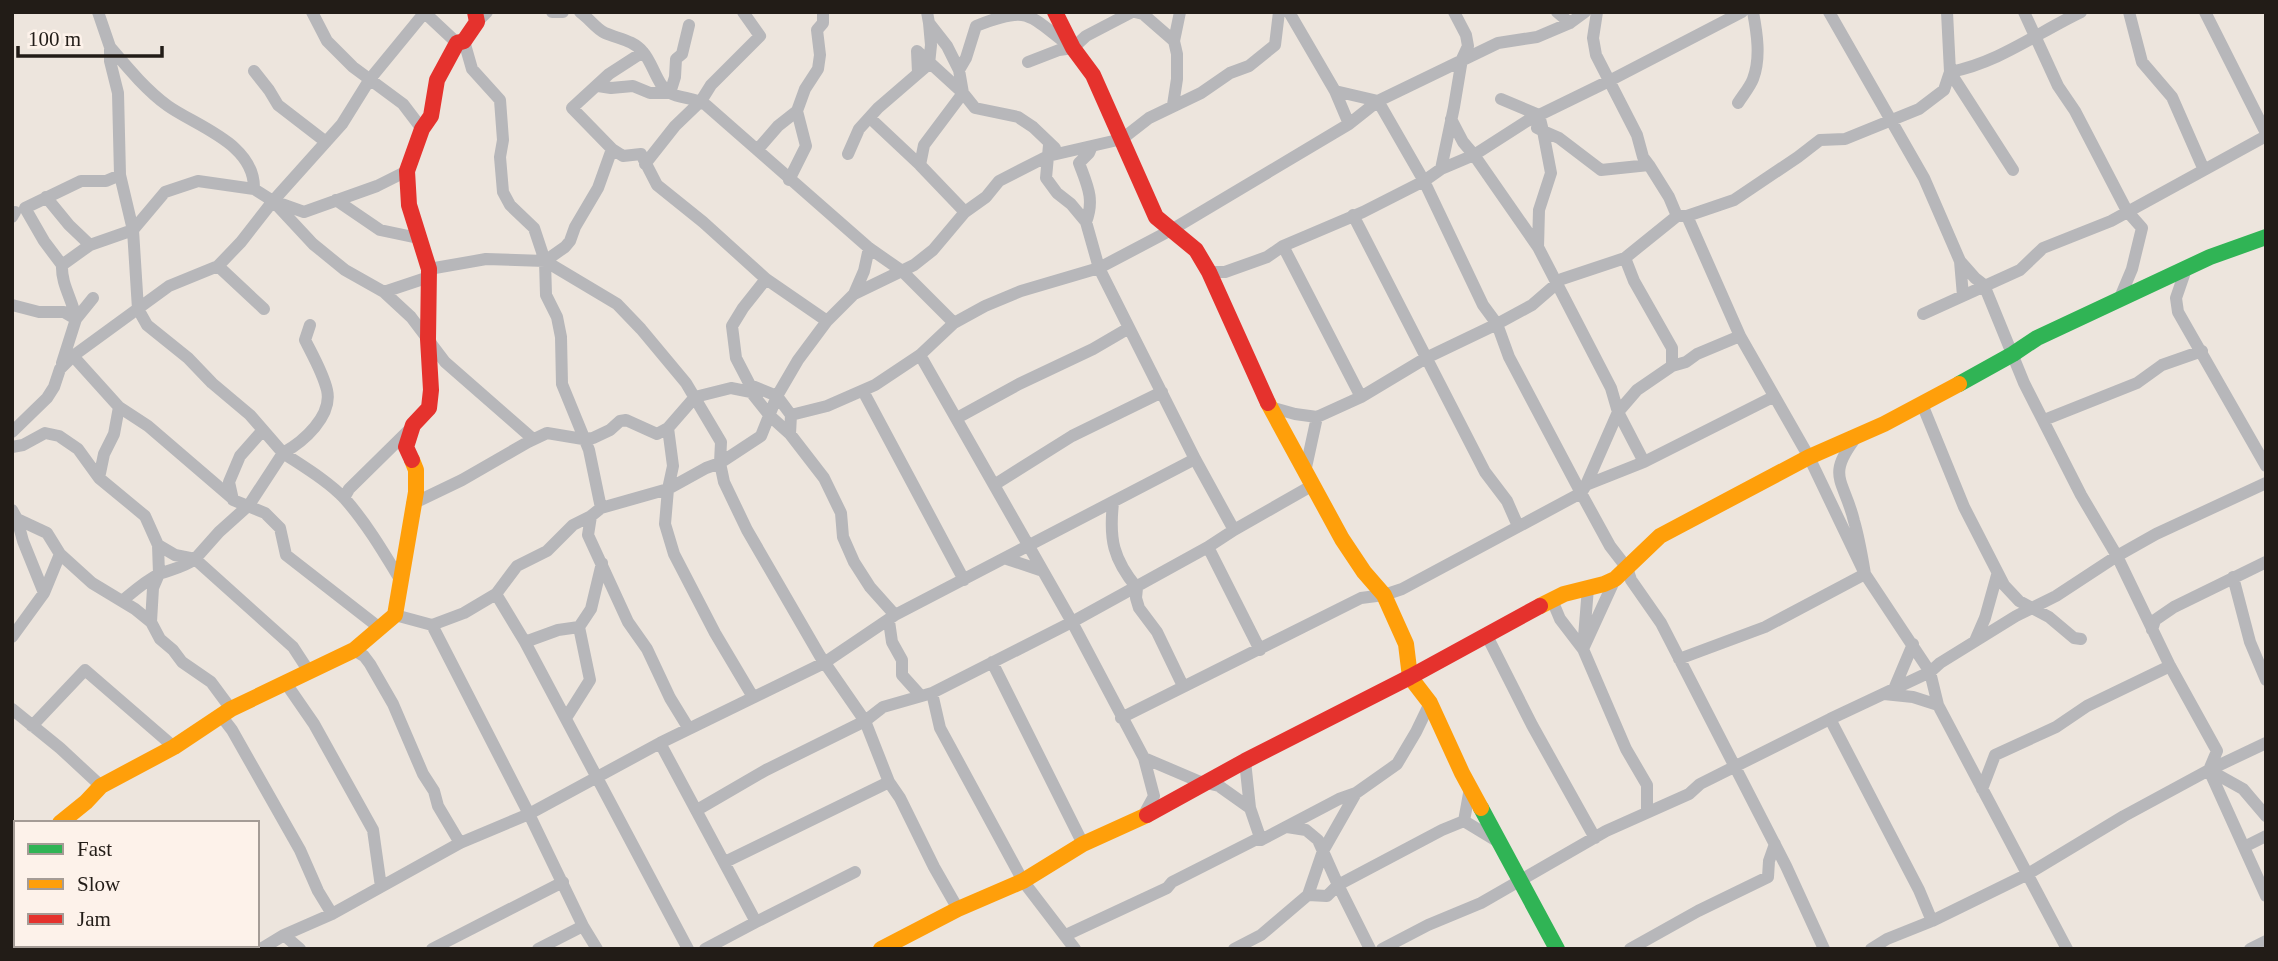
<svg xmlns="http://www.w3.org/2000/svg" width="2278" height="961" font-family="Georgia,serif">
<style>
.lines{fill:none;stroke-linecap:round;stroke-linejoin:round}
.street{stroke:#b7b7ba;stroke-width:12}
.fast{stroke:#30b455;stroke-width:16}
.slow{stroke:#ff9f0a;stroke-width:16}
.jam{stroke:#e5322d;stroke-width:16}
</style>
<rect width="100%" height="100%" fill="#ede5dd"/>
<g class="lines">
<path class="street" d="M98,12L110,47V61L118,93L120,175L133,230L138,309L147,325L188,358L212,383L250,415L283,453L249,505L219,532L195,559L293,647L308,670
M312,12L327,41L353,67L403,104L422,129
M552,12H563
M580,12C589,18 596,29 605,33C619,39 633,40 643,52C653,63 657,86 670,93C681,99 695,97 706,105L869,248L902,271L954,323
M927,12L929,23L947,46L959,70
M1135,12L1143,14L1174,41
M1289,12L1335,91L1349,124
M1557,12L1570,23
M1597,12L1593,38L1596,55L1637,135L1643,157L1649,165
M1829,12L1924,178L1960,261L1963,296
M2024,12L2058,86L2075,111L2127,211L2142,228L2132,269L2119,300
M2129,12L2142,62L2172,97L2204,170
M2205,12L2266,133
M425,13L457,43
M477,22L487,12
M464,41L472,69L500,100L503,140L500,157L503,192L510,205L534,228L545,261L546,295L557,317L561,337L562,384L589,450L601,508
M110,47C127,67 146,90 168,106C198,127 255,144 254,189
M643,52L609,74L572,108L612,149L623,156L641,154L657,185L703,222L766,279L827,321L798,360L777,396L791,415L790,434L824,478L841,513L843,537L854,562L870,587L895,615
M1028,62L1059,50L1073,48L1086,36L1132,12
M254,71L269,90L278,105L326,142
M918,73L917,51L963,93L975,108L1018,117L1033,127L1055,148
M598,86L611,88L633,86L650,93H670L675,77L676,59L682,54L689,25
M1335,91L1378,101L1424,181L1483,305L1497,324L1509,357L1581,493L1610,546L1627,568L1631,580L1661,623L1786,866L1824,949
M1501,99L1539,115L1543,131L1559,138L1601,170L1649,165L1669,197L1677,216
M1738,103C1743,95 1750,87 1753,79C1761,58 1757,33 1753,12
M1173,105L1177,79V54L1174,41L1180,12
M871,119L920,165
M1451,119L1463,142L1474,155L1538,247L1611,388L1618,412L1644,462
M1537,128L1543,131L1551,173L1539,210L1538,247
M1049,145L1046,178L1057,193L1071,204L1086,222L1099,268L1195,459L1234,530
M758,149L778,126L797,111
M848,154L859,129L878,108L929,64L931,45L929,23
M645,164L675,126L701,101L711,85L760,36L743,12
M1441,169L1454,107L1462,59L1468,46L1466,35L1454,12
M2013,170L1950,72C1998,63 2037,33 2081,12
M789,180L806,146L797,111L805,89L818,69L820,55L817,30L823,23V12
M46,197L69,225L90,245L133,230L165,192L198,181L254,189L273,201L313,244L345,270L384,292L411,317L445,362L533,439
M336,200L380,230L418,238
M273,201L342,124L370,79L425,12
M965,212L920,165L924,145L963,93L959,70L966,58L976,26C1030,5 1027,14 1071,47
M1353,215L1485,472L1507,501L1518,526
M1687,216L1740,336L1809,457L1865,574L1930,672L1938,705L2067,949
M12,217L15,212
M1086,222C1095,199 1087,185 1079,163L1089,153L1092,146
M1283,246L1361,397
M1625,258L1634,281L1672,348V366
M545,261L565,247L570,241L575,227L598,188L612,149
M1960,261L1975,278L1984,285L2024,383L2081,495L2117,556L2170,666L2217,751L2209,770L2266,896
M62,265L90,245
M218,266L264,309
M429,269L486,259L545,261L617,304L641,329L686,383L721,442L720,463L724,482L747,530L820,656L865,721L889,782L900,798L934,867L958,909
M2186,269L2176,298L2178,312L2266,466
M1209,272H1225L1267,257L1283,246L1363,212L1424,181L1441,169L1474,155L1527,121L1609,81L1742,12
M384,292L429,277
M854,294L864,271L869,248
M12,305L39,312H64L76,319
M1923,314L2020,270L2043,248L2111,221L2266,136
M76,319C73,300 61,285 62,265L44,241L25,208L81,181H106L120,175
M827,321L854,294L914,265L933,250L965,212L986,197L999,181L1048,156L1122,139L1149,118L1201,93L1230,73L1249,66L1275,45L1279,12
M310,325L305,340C313,356 323,373 327,390C333,416 303,442 283,453C304,467 328,481 345,499C367,524 384,553 401,581
M920,355L1072,622L1144,758L1154,796L1142,818
M73,356L119,407L114,434L104,454L99,478
M62,363L76,319L93,298
M863,391L964,580
M1922,404L1964,507L2004,585L2019,601L2049,617L2074,638L2081,639
M119,407L148,426L233,499
M1270,407L1295,414L1317,417L1361,397L1426,358L1497,324L1532,305L1562,279L1625,258L1677,216H1687L1734,200L1798,157L1820,140L1845,139L1919,109L1944,90L1950,72L1947,12
M791,415L827,406L875,385L920,355L954,323L985,306L1021,291L1099,268L1173,229L1349,124L1378,101L1498,43L1537,37L1570,23L1585,12
M957,418L1019,384L1093,349L1129,328
M2044,420L2137,383L2162,365L2202,351
M263,430L240,456L229,482L233,500L265,513L280,528L286,555L381,629
M12,432L47,398L54,387L60,369L73,356L169,286L218,266L241,242L273,201L304,212L377,186L407,171
M12,447L23,445L45,433L59,436L78,449L99,478L145,516L158,545L175,555L195,559C183,568 171,569 159,574C145,581 133,592 122,601
M1305,472L1317,417
M994,485L1072,436L1162,392
M1586,485L1618,412L1637,390L1672,366L1686,362L1697,354L1740,336
M344,498L349,489L411,428
M1113,503C1109,539 1113,559 1137,588L1136,598L1139,608L1157,632L1183,686
M412,504L462,480L528,442L547,433L583,439L593,438L610,430L620,421L626,420L657,434L668,428
M12,510L17,519L47,533L60,554L92,583L135,609L151,622L160,639L173,650L182,662L211,682L231,709
M1208,547L1260,650
M1007,559L1040,570
M602,563L591,609L579,627L558,630L525,642L688,949
M2233,577L2250,642L2266,680
M1588,588L1583,649L1626,749L1647,785V812
M44,593L60,554
M496,594L517,566L547,551L573,525L591,516
M1552,600L1560,619L1583,649L1615,579
M395,615L432,625L529,814L583,926L597,949
M889,621L892,642L902,660V675L920,695
M151,622L153,588L159,574L158,545
M432,625L464,613L496,594L525,642
M2152,630L2155,620L2174,607L2266,562
M1487,636L1532,725L1595,838
M12,637L44,593L23,541L17,519
M1975,641L1985,618L1997,575
M354,650L364,656L370,664L393,704L423,774L434,791L438,806L460,843
M1679,659L1765,627L1865,574C1862,556 1859,538 1854,521C1844,479 1825,477 1857,436
M992,662L1083,844
M285,682L314,724L373,830L381,887
M1894,689L1913,644
M932,693L940,728L1023,881L1075,949
M1884,694L1913,697L1938,705
M753,697L715,633L674,554L665,524L668,489L673,466L668,428L695,397L731,388L751,392L770,416L790,434
M12,709L60,748L101,786
M222,717L232,730L300,850L318,891L332,914L284,935L300,949
M566,718L590,680L579,627
M1121,718L1361,598L1384,595L1402,589L1581,493L1586,485L1644,462L1773,397
M1830,719L1919,890L1932,921
M32,726L85,670L174,747
M689,729L670,698L647,649L628,622L588,535L591,516L601,508L668,489L706,468L720,463L761,436L777,396L750,385L736,358L732,326L743,308L766,279
M660,743L756,922L705,949
M1144,758L1198,781L1219,786L1250,808
M1245,761L1250,808L1261,840
M2209,770L2243,789L2266,816
M1982,789L1995,755L2056,727L2087,706L2170,666
M697,810L766,770L865,721L883,707L932,693L1072,622L1208,547L1234,530L1313,485
M1464,821L1497,841
M1464,821L1470,788
M1287,827L1306,830L1318,840L1338,885L1370,949
M2244,847L2266,836
M725,862L889,782
M12,867L16,863
M1308,895L1327,896L1338,885L1442,830L1464,821
M332,914L460,843L529,814L660,743L824,663L895,615L1195,459
M756,922L855,872
M1066,935L1167,888L1172,882L1255,840H1261L1339,799L1356,793L1397,764L1416,732L1430,703
M261,949L284,935
M432,949L563,882
M538,949L583,926
M1234,949L1261,935L1308,895L1323,851L1356,793
M1382,949L1428,925L1481,903L1606,831L1689,794L1700,784L1830,719L1930,672L1940,663L2016,616L2056,596L2117,556L2156,534L2266,483
M1630,949L1698,911L1768,877L1769,861L1775,844
M1871,949L1887,939L1932,921L2028,874L2124,816L2209,770L2266,743
M2250,949L2266,941"/>
<path class="fast" d="M1959,384L2013,354L2037,338L2210,257L2266,237
M1481,808L1557,949
M17,945L21,949"/>
<path class="slow" d="M1268,403L1342,539L1364,572L1384,595L1406,644L1410,677L1430,703L1462,773L1481,808
M1540,606L1564,594L1604,584L1615,579L1660,536L1809,457L1884,424L1959,384
M60,823L86,802L101,786L174,747L231,709L354,650L395,615L416,492V470L412,460
M881,949L958,909L1023,881L1083,844L1147,815"/>
<path class="jam" d="M1055,12L1073,48L1093,75L1156,217L1196,250L1209,272L1268,403
M412,460L406,447L413,425L429,408L431,390L428,339L429,269L409,205L407,171L422,129L431,116L437,80L457,43L464,41L477,22L475,12
M1147,815L1245,761L1410,677L1540,606"/>
</g>
<rect width="2278" height="961" fill="none" stroke="#221c17" stroke-width="28"/>
<rect x="14" y="821" width="245" height="126" fill="#fdf2ea" stroke="#a59c96" stroke-width="2"/>
<rect x="28" y="844" width="35" height="10" fill="#30b455" stroke="#a59c96" stroke-width="2"/>
<text x="77" y="856" font-size="21" fill="#221c17">Fast</text>
<rect x="28" y="879" width="35" height="10" fill="#ff9f0a" stroke="#a59c96" stroke-width="2"/>
<text x="77" y="891" font-size="21" fill="#221c17">Slow</text>
<rect x="28" y="914" width="35" height="10" fill="#e5322d" stroke="#a59c96" stroke-width="2"/>
<text x="77" y="926" font-size="21" fill="#221c17">Jam</text>
<path d="M18 46v10h144v-10" fill="none" stroke="#221c17" stroke-width="3.5"/>
<text x="28" y="46" font-size="21" fill="#221c17" stroke="#fdf2ea" stroke-width="5" paint-order="stroke">100 m</text>
</svg>
